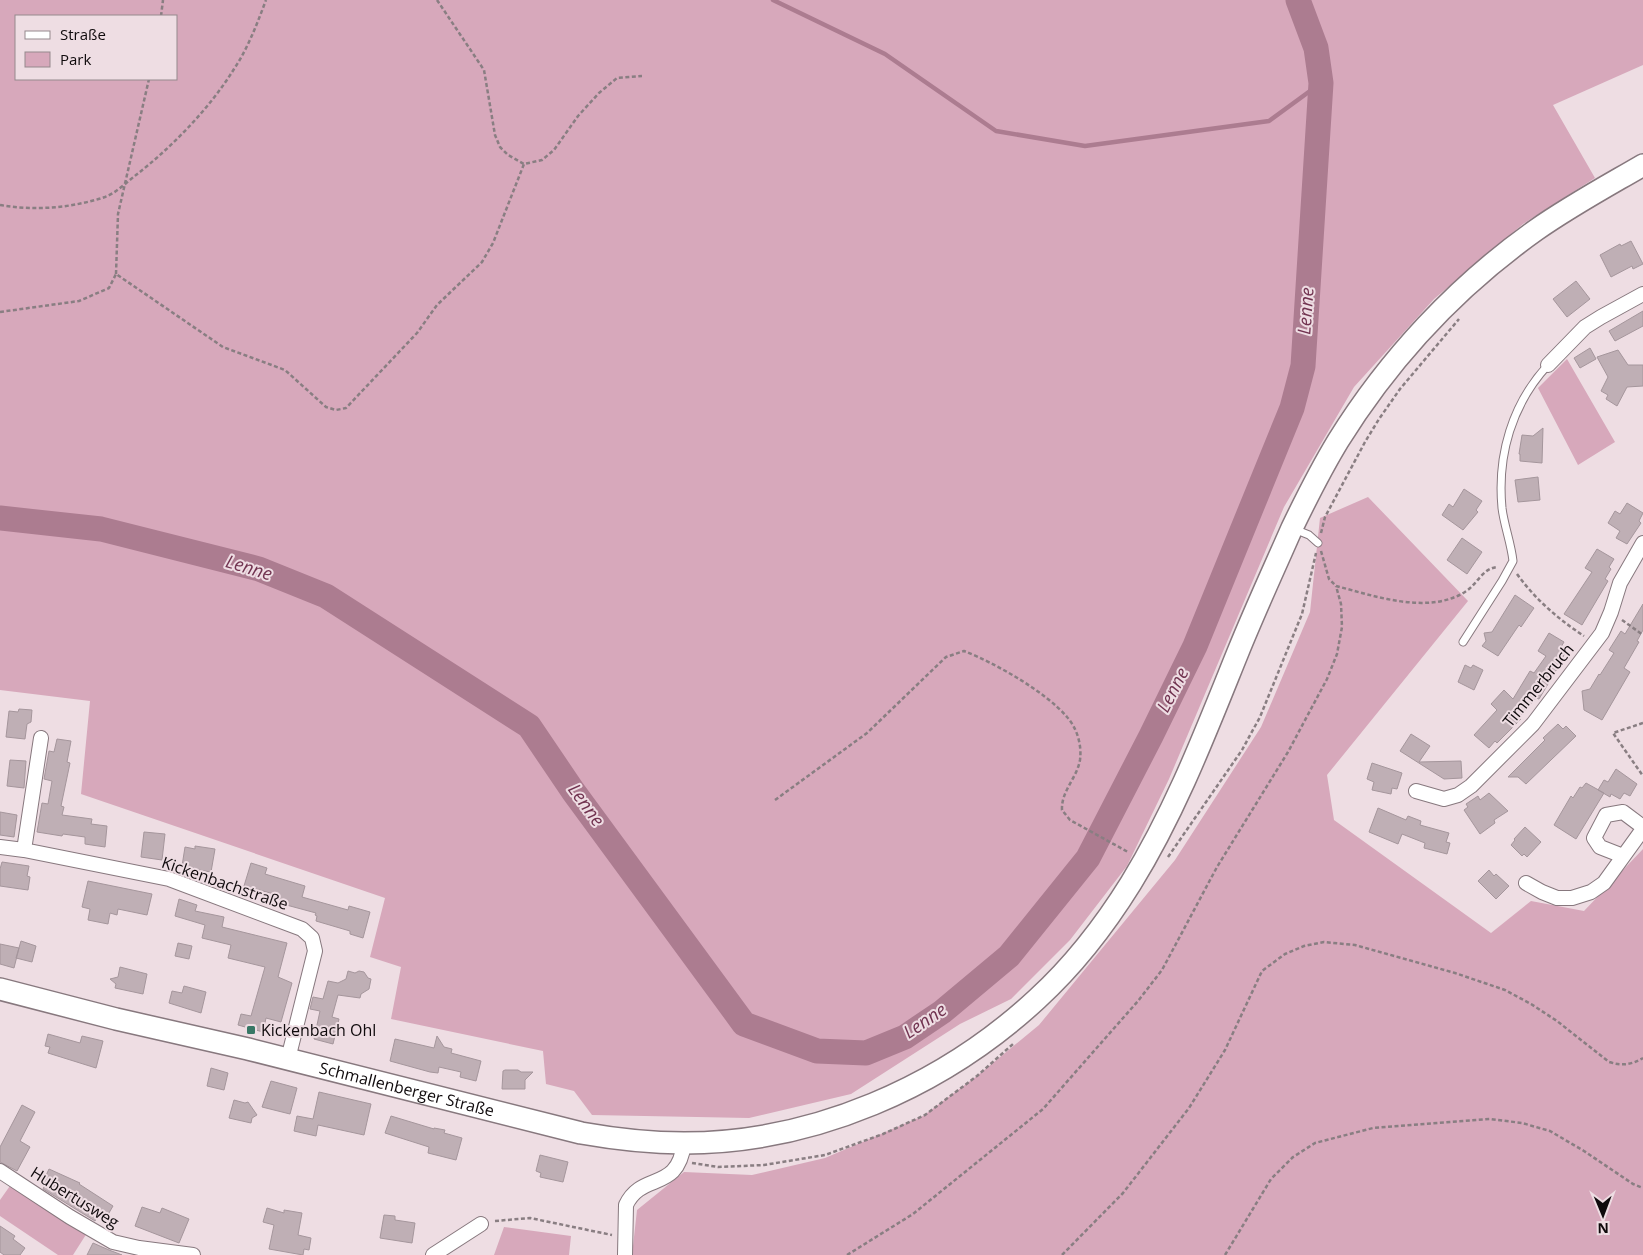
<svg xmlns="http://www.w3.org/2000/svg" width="1643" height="1255" font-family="'Open Sans',sans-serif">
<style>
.green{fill:#d7a8bb;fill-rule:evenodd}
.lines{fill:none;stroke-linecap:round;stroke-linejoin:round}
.stream{stroke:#ac7c90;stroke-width:4.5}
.river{stroke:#ac7c90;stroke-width:25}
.building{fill:#bfafb5;stroke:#a5969c}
.lane-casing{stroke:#87787e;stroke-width:9}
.street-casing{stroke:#87787e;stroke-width:16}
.primary-casing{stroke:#87787e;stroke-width:24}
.path{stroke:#897e82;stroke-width:2.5;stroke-dasharray:4 2.5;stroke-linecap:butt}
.lane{stroke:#fff;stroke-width:7}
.street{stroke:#fff;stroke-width:14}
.primary{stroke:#fff;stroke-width:21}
.poi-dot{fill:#377765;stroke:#eedde3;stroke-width:2}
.labels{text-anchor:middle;stroke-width:4;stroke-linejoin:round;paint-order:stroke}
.street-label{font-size:16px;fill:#0f0a0c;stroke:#eedde3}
.poi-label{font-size:16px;fill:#0f0a0c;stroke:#eedde3;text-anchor:start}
.water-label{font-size:18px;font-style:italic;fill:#713350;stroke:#eedde3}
</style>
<rect width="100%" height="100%" fill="#eedde3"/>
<path class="green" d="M0,0H1643V65L1553,105L1595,178L1523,224L1434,299L1354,387L1284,507L1169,779L1127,866L1070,940L1011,999L960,1024L851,1094L749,1118L592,1115L574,1091L546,1084L543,1051L391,1019L401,967L370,957L385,898L81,794L90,701L0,690ZM16,16H176V79H16Z
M1567,359L1615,442L1578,465L1538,388Z
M1368,497L1468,601L1327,775L1334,820L1491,933L1531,901L1584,911L1643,849V1255H632L637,1210L684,1172L752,1175L825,1158L923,1116L977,1076L1039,1025L1175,860L1261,727L1310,612L1320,518Z
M12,1183L87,1233L73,1255H58L0,1216V1200Z
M504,1227L571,1236L569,1255H494Z"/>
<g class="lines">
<path class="stream" d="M773,0L885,54L996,131L1085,146L1269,121L1321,83"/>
<path class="river" d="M0,518L101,529L259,569L326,596L529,726L573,791L744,1024L817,1051L866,1053L905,1037L942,1012L1009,956L1088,858L1151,736L1195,646L1292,408L1303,366L1321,83L1316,48L1298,0"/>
</g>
<path class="building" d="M1631,241L1643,264L1633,269L1632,266L1611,277L1600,255L1620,244L1621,246Z
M1576,281L1590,299L1567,317L1553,299Z
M1643,311V326L1615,341L1609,331Z
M1590,348L1596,359L1580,368L1574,358Z
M1618,350L1628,365H1643V386L1627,387L1617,406L1606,399L1608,395L1601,391L1608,377L1597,357Z
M1543,428L1542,463L1520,461V454H1519L1522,435L1533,436Z
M1538,477L1540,500L1518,502L1515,480Z
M1464,489L1482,501L1476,510L1478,512L1463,530L1442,515L1449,504L1453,507Z
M1627,503L1643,513L1639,521L1641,523L1627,544L1616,538L1620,531L1608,523L1615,511L1620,514Z
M1462,538L1482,552L1467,574L1447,560Z
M1597,549L1614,559L1609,567L1611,569L1605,579L1608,581L1582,625L1564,614L1592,572L1585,568Z
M1515,595L1534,608L1521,627L1519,625L1498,656L1482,646L1486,641L1484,633L1492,632Z
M1643,604V630L1637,641L1639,642L1624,668L1630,672L1602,720L1584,710L1582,691L1590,689L1599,674L1600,675L1614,653L1609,650L1621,631L1625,634Z
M1549,633L1564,642L1561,647L1566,650L1560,664L1539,699L1536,698L1519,717L1521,719L1497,743L1495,741L1489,748L1474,735L1497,710L1491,704L1504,690L1513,699L1530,671L1534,673L1546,656L1538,651Z
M1465,665L1471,668L1473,665L1483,670L1474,690L1458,682Z
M19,709L32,710L31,722L27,724L25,739L6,737L9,711L18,712Z
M1558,724L1563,729L1566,726L1576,736L1526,784L1518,777H1508L1545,740L1543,738Z
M1411,734L1430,746L1419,762L1461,761L1462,778L1444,779L1400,751Z
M57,739L71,741L67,762L70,763L61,806L64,807L62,815L92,819L91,824L107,826L105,847L85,844V837L63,834L62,836L37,832L42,803L48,804L52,781L44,779L49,751L54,752Z
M10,760L26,761L24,788L7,786Z
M1372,763L1402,773L1397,789L1392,788L1391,794L1372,790L1374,782L1367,779Z
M1616,769L1637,784L1630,796L1624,793L1620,799L1611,794L1610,797L1598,790L1604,780L1608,782Z
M1586,783L1604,793L1576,839L1554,825L1571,796L1573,798L1580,787L1582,788Z
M1489,793L1508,811L1494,820L1495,823L1480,834L1464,810L1468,807L1466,804L1478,796L1480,800Z
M1378,808L1406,820L1408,816L1421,821L1420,825L1449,833L1446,842L1450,843L1447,854L1424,848L1425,843L1402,834L1398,844L1369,832Z
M0,812L17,815L14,837L0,835Z
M1525,827L1541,842L1527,857L1524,854L1522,856L1511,845L1515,840L1514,839Z
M144,832L165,834L162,860L141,857Z
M195,846L215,849L211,872L192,869V867L182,866L185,847L195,849Z
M2,862L29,866L27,876L30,877L28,890L0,886V869Z
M251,863L267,868L265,874L305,886L302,897L348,910L349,906L370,912L363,938L350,934V931L316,921L317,916L315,915L316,913L279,903L280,898L274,896V894L244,886Z
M1489,870L1494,876L1496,874L1509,886L1496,899L1478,881Z
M88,881L152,894L147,915L118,909L117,915L110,913L108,924L88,920L90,909L82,907Z
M179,899L197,905L195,911L224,917L222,927L287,943L278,977L292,983L281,1022L266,1018L263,1032L238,1025L241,1014L251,1016L265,967L228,958L231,945L202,938L205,925L175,916Z
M21,941L36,946L32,962L16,958Z
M178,943L192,946L189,959L175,956Z
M0,944L19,948L14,968L0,964Z
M120,967L147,974L143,994L115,988L116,984L110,979L118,977Z
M348,971L355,973L359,971L364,972L368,978L371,979L369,989L361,994L360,998L338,995L332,1017L339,1019L333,1044L314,1039L320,1011L310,1009L313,997L323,999L328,981L338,983L346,979Z
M184,986L206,992L201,1013L169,1003L172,991L182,993Z
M48,1034L80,1043L82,1036L103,1041L96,1068L48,1053L50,1047L45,1046Z
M437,1036L444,1047L452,1049L451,1053L481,1061L476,1081L460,1077L461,1072L439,1067L438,1073L430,1072L390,1061L395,1039L434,1048Z
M211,1068L228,1073L224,1090L207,1086Z
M505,1070H518L521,1072H533L525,1080V1089H502L503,1071Z
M271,1081L297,1088L290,1114L262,1107Z
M319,1092L371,1104L364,1135L318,1125L316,1136L294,1131L297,1116L313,1119Z
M234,1100L245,1103L248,1102L257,1115L252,1118L251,1123L229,1118Z
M22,1105L35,1112L20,1141L30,1147L17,1171L0,1162V1147Z
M391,1116L434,1129V1128L445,1130L444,1133L462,1138L456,1160L428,1153L429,1147L385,1133Z
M540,1155L568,1162L563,1182L540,1177L541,1173L536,1171Z
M49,1169L80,1183L79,1184L113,1206L106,1218L99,1214L95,1221L43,1189L45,1185L42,1184Z
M142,1207L160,1213L162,1208L189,1219L179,1243L135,1226Z
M267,1208L284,1213V1210L302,1213L298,1235L311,1238L309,1250L304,1249L303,1255L269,1249L274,1225L263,1222Z
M384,1215L395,1216V1220L415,1223L412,1243L380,1238Z
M0,1226L15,1236L13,1239L25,1248L20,1255H4L0,1252Z
M93,1243L109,1250L122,1255H87Z"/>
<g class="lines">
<g class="lane-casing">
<path id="lane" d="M1294,529L1309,535L1318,543
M1463,642L1502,581L1513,561C1511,543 1504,525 1502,508C1497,455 1512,404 1548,365"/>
</g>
<g class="street-casing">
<path id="street" d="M1548,365L1585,327L1601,317L1643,294
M1416,791L1444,799L1458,795L1471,786L1533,724L1602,633L1611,612L1620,583L1643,543
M0,847L24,850L169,879L302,929L312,938L315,951L288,1059
M24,850L41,738
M1623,856L1600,847L1594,838L1606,815L1623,812L1643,827
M1526,883L1542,892L1557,898H1572L1591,892L1604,883L1643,829
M0,1171L70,1217L113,1242L139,1248L193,1255
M433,1255L481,1224
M625,1255L626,1205C642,1171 678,1193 684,1143"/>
</g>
<g class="primary-casing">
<g id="primary">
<path id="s1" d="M0,989L116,1019L248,1049L581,1133C615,1139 649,1143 684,1143C813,1143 942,1087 1037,999C1073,966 1105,925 1131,883C1176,810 1206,731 1238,652C1255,610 1274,569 1292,528C1306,499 1321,469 1338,441C1389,359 1457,286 1536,230C1570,206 1607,186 1643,165"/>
</g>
</g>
<path class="path" d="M437,0L484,70L495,135L500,147L508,155L524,164
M161,16L163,0
M0,205C35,211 72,208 105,197C116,193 127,182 136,175C172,147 210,108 234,69C248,48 257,24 266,0
M116,274L118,214L149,79
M0,312L79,301L109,288L116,274L223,347L285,370L326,407L336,410L346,408L417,333L437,305L482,262L493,243L524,164L542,160L554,150L578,116L599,93L617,78L642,76
M1321,533L1325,517L1365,442L1379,419L1400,389L1459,319
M1321,551L1329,579L1336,586C1375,596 1427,615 1465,592C1478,584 1482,568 1498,567
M1517,574C1535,599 1558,619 1584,636
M1622,620L1643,635
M1643,723L1613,733L1643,776
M775,800L867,733L946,657L964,651C995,663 1046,692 1067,717C1077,728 1082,745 1080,760C1077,778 1061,791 1062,810L1070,820L1128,852
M1168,857L1242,750L1260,717L1302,614L1316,553
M692,1163L718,1167L764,1165L825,1155L883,1134L925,1115L977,1076L1013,1044
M495,1221L530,1218L612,1235
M847,1255L913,1214L1043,1109L1138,1001L1162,970L1217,867L1288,752L1327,679L1337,654L1342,627L1341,604L1336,586
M1062,1255L1123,1193L1189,1108L1225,1050L1262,971L1285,954L1304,946L1324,942L1355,945L1455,973L1505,990L1531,1004L1557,1021L1609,1062C1622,1066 1631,1065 1643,1058
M1225,1255L1271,1179L1293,1157L1315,1143L1373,1128L1490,1119L1522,1123L1550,1131L1584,1151L1633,1184L1643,1188"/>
<use href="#lane" class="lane"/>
<use href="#street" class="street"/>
<use href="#primary" class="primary"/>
</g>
<rect class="poi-dot" x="246" y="1025" width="10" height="10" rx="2.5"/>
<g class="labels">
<g class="street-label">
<text transform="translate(1538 685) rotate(-51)" y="6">Timmerbruch</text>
<text transform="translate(225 883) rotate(19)" y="6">Kickenbachstraße</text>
<text dy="6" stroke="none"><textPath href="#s1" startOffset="419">Schmallenberger Straße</textPath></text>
<text transform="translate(75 1197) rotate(32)" y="6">Hubertusweg</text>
</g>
<g class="poi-label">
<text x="261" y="1036">Kickenbach Ohl</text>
</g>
<g class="water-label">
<text transform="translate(1306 311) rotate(-86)" y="6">Lenne</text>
<text transform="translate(249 568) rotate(17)" y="6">Lenne</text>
<text transform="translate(1173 690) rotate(-63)" y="6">Lenne</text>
<text transform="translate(586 805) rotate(54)" y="6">Lenne</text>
<text transform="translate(925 1021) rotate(-34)" y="6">Lenne</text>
</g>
</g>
<rect x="15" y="15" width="162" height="65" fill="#eedde3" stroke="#95898d"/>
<rect x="25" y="31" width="25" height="8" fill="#ffffff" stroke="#95898d"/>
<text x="60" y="40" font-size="15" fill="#0f0a0c">Straße</text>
<rect x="25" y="52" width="25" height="15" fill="#d7a8bb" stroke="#95898d"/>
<text x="60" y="65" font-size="15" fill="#0f0a0c">Park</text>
<g transform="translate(1603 1215) rotate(179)" stroke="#eedde3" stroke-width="4" paint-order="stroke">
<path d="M0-4L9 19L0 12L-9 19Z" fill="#0f0a0c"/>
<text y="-8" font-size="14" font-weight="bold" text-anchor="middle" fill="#0f0a0c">N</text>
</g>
</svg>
